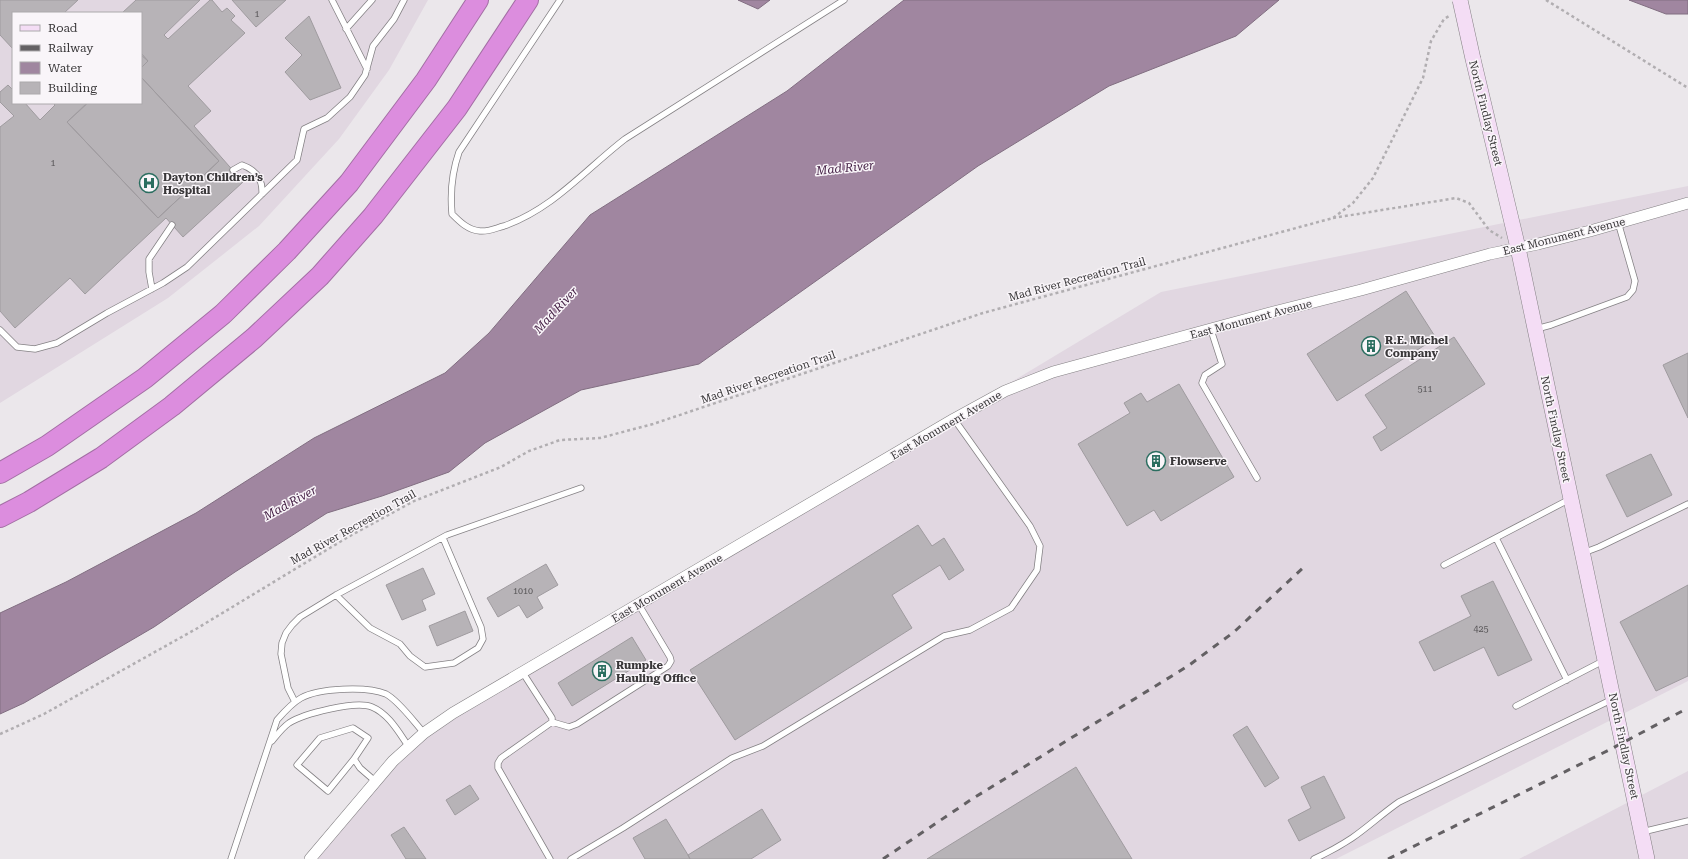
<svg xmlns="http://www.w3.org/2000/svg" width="1688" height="859" font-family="'Roboto Serif',serif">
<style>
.built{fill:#e1d7e1;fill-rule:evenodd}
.water{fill:#a086a0;stroke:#816e81}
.building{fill:#b7b3b7;stroke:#9f9b9f}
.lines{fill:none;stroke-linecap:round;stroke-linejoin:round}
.service-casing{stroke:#848184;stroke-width:7}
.minor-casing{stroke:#848184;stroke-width:12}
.secondary-casing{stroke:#848184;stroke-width:16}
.motorway-casing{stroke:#a36fa4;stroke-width:22}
.path{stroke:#b1aeb1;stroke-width:2.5;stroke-dasharray:3 3;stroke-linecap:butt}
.service{stroke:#fff;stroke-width:5.5}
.minor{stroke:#fff;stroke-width:11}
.secondary{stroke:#f4ddf5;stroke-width:15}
.motorway{stroke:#dc8dde;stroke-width:20}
.rail{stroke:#636063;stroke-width:3;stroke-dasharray:7 7;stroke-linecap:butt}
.secondary-bridge-casing{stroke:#848184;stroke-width:16;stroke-linecap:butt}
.secondary-bridge{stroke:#f4ddf5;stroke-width:15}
.labels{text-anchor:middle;stroke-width:3;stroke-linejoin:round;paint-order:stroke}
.number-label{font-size:9px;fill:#585658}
.street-label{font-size:11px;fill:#393739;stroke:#f9f5f9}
.poi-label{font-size:11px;font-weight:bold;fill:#393739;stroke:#f9f5f9;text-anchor:start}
.water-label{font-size:12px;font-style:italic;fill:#442045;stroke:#f9f5f9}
</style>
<rect width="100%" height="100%" fill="#ebe7eb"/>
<path class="built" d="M0,0H428L389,70L339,139L259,226L168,298L0,403ZM13,13H141V103H13Z
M1688,186V681L1336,859H314L418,739L1161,292Z
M1688,771V859H1519L1619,807Z"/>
<path class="water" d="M738,0H770L758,9Z
M904,0H1279L1236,36L1109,86L978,166L699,364L581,390L485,443L449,472L382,496L327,513L235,572L154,627L24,703L0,714V613L66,582L196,513L314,438L445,373L489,333L590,215L787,91Z
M1629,0H1688V14H1666Z"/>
<path class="building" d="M0,0H78L64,13H13V49L0,35Z
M136,0H200L164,35L168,39L210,0H212L222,12L227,8L235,16L231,20L245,33L188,86L211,111L194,126L243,182L183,237L166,218L85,294L70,278L15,328L0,311V127L14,116L0,102V92L8,85L13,90V103H25L40,120L55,105L53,103H87L67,122L158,218L219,161L141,77V68L148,61L141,55V13H122Z
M232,0H286L256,27Z
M309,16L341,88L310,100L285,72L302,55L285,38Z
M142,54L148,61L141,68V55Z
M141,77L219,161L158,218L67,122L88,103H141Z
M1406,291L1436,338L1337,401L1307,354Z
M1454,337L1485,384L1381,451L1373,437L1387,428L1365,395Z
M1688,353V418L1663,365Z
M1179,384L1234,477L1161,521L1154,510L1127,526L1078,444L1130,413L1124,403L1141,393L1147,402Z
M1651,454L1672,495L1627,517L1606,475Z
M918,525L932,546L944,538L964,570L949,580L940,565L892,595L912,628L735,740L690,670Z
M546,564L558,585L537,597L543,608L527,618L519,605L498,617L487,598Z
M423,568L435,594L422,600L426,610L402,620L386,585Z
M1493,581L1532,660L1498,676L1484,647L1434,671L1419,642L1471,616L1461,596Z
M1688,585V676L1656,691L1620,622Z
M465,611L473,631L437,646L429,626Z
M632,637L646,660L572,706L558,683Z
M1247,726L1279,778L1265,787L1233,735Z
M1076,767L1132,859H927Z
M1324,776L1345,818L1299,841L1288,820L1311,808L1301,787Z
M470,785L479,799L455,815L446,800Z
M762,809L781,840L751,859H690L688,855Z
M666,819L688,855L690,859H645L633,838Z
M404,827L426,859H406L391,835Z"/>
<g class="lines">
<g class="service-casing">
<path id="service" d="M332,0L367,69
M560,0L459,152C452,172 450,192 452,214C460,222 468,230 480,231C488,232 496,228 504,226C553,209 586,169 625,139L844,0
M346,29L372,0
M233,170L242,165C256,170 263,179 262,194
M152,289L149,272V259L172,225
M1536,329L1551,325L1627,297L1633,290L1635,281L1618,222
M0,330L17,347L35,349L57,343L107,313L163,283L187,267L297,160L304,129L327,118L350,97L365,75L373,46L394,19L404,0
M1211,330L1222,364L1205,375L1202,383L1257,478
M1496,538L1567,680
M1583,553L1599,547L1688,504
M1444,565L1570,499
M336,595L370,628L400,644L410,656L425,667L454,663L478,648L483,639L481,627L443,538
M523,673L552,718V722L501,758L498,763V768L550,859
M295,702L288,688L281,654L282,643L286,633L292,625L300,617L336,595L447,535L581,488
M1516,706L1603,661
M552,722L569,727L577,724L668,666L671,661L670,657L639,605
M272,741C277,735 282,728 289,723C303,714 356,700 372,707C389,714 399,733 409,747
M354,759L328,791L297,765L320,738L353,728L368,738L354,759L360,768L375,781
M1642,832L1688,821
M231,859L277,720C284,712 292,703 301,698C319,688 367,686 386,694C399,701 414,722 424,733
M571,859L623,828L732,758L763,746L944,636L970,630L1011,608L1037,570L1040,546L1030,526L954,419
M1314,859C1327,853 1340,846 1352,838C1368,827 1383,813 1399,802L1613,699"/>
</g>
<g class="minor-casing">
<path id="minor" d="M310,859L393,761L424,733L453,713L954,419L1005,391L1053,372L1266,314L1361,290L1490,254L1538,244L1590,231L1688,203"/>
</g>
<g class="secondary-casing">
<path id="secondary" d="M1473,59L1518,248L1647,859"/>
</g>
<g class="motorway-casing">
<path id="motorway" d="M0,473L47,446L145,378L223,314L287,251L349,183L426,80L478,0
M0,517L29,502L101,458L172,406L254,338L320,276L373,216L457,108L528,0"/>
</g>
<path class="path" d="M1546,0L1688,88
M1333,218L1456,198L1469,203L1489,230L1502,238
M0,734L44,714L196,629L348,537L414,501L501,467L529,451L560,440L600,438L653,424L983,313L1333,218L1353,203L1373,178L1423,78L1431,41L1444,19L1451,15"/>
<use href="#service" class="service"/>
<use href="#minor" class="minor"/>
<use href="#secondary" class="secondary"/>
<use href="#motorway" class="motorway"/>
<path class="rail" d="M883,859L972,799L1188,666L1234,632L1306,565
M1388,859L1609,750L1688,708"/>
<g class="secondary-bridge-casing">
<path id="secondary-bridge" d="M1460,0L1473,59"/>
</g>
<use href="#secondary-bridge" class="secondary-bridge"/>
</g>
<defs>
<g id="hospital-ring" transform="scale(1)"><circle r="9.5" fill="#f9f5f9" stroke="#2b6e60" stroke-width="1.5"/><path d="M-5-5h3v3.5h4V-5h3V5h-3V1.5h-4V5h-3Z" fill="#2b6e60"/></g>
<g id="building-ring" transform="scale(1)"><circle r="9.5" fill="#f9f5f9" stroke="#2b6e60" stroke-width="1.5"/><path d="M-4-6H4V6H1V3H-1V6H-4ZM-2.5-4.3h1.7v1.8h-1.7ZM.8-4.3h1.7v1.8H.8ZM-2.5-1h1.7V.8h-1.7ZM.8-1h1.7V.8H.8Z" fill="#2b6e60"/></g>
</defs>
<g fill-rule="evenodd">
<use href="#hospital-ring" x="149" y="183"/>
<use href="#building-ring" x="1371" y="346"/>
<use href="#building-ring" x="1156" y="461"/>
<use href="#building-ring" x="602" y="671"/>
</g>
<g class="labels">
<g class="number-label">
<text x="257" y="17">1</text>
<text x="53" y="166">1</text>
<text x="1425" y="392">511</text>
<text x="523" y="594">1010</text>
<text x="1481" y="632">425</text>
</g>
<g class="street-label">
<text transform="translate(1486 113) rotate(76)" y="4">North Findlay Street</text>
<text transform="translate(1564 236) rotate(-14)" y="4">East Monument Avenue</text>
<text transform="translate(1077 279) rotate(-15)" y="4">Mad River Recreation Trail</text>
<text transform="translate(1251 319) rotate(-15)" y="4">East Monument Avenue</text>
<text transform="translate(768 377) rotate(-19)" y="4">Mad River Recreation Trail</text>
<text transform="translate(946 425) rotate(-30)" y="4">East Monument Avenue</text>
<text transform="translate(1556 429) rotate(78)" y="4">North Findlay Street</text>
<text transform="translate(353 527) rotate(-29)" y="4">Mad River Recreation Trail</text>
<text transform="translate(667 588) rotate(-30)" y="4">East Monument Avenue</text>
<text transform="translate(1624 746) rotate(78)" y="4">North Findlay Street</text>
</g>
<g class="poi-label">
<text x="163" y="181">Dayton Children’s<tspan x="163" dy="13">Hospital</tspan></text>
<text x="1385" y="344">R.E. Michel<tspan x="1385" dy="13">Company</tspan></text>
<text x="1170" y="465">Flowserve</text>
<text x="616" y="669">Rumpke<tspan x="616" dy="13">Hauling Office</tspan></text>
</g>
<g class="water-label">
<text transform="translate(845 168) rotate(-6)" y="4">Mad River</text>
<text transform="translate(556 310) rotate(-47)" y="4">Mad River</text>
<text transform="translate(290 503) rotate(-29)" y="4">Mad River</text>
</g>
</g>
<rect x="12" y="12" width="130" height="92" fill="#f9f5f9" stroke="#aca9ac"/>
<rect x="20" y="25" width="20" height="6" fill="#f4ddf5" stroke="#aca9ac"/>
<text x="48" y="32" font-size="12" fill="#393739">Road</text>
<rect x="20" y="45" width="20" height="6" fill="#636063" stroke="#aca9ac"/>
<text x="48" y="52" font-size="12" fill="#393739">Railway</text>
<rect x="20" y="62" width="20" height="12" fill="#a086a0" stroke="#aca9ac"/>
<text x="48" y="72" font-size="12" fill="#393739">Water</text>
<rect x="20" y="82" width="20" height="12" fill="#b7b3b7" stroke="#aca9ac"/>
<text x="48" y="92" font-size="12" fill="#393739">Building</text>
</svg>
